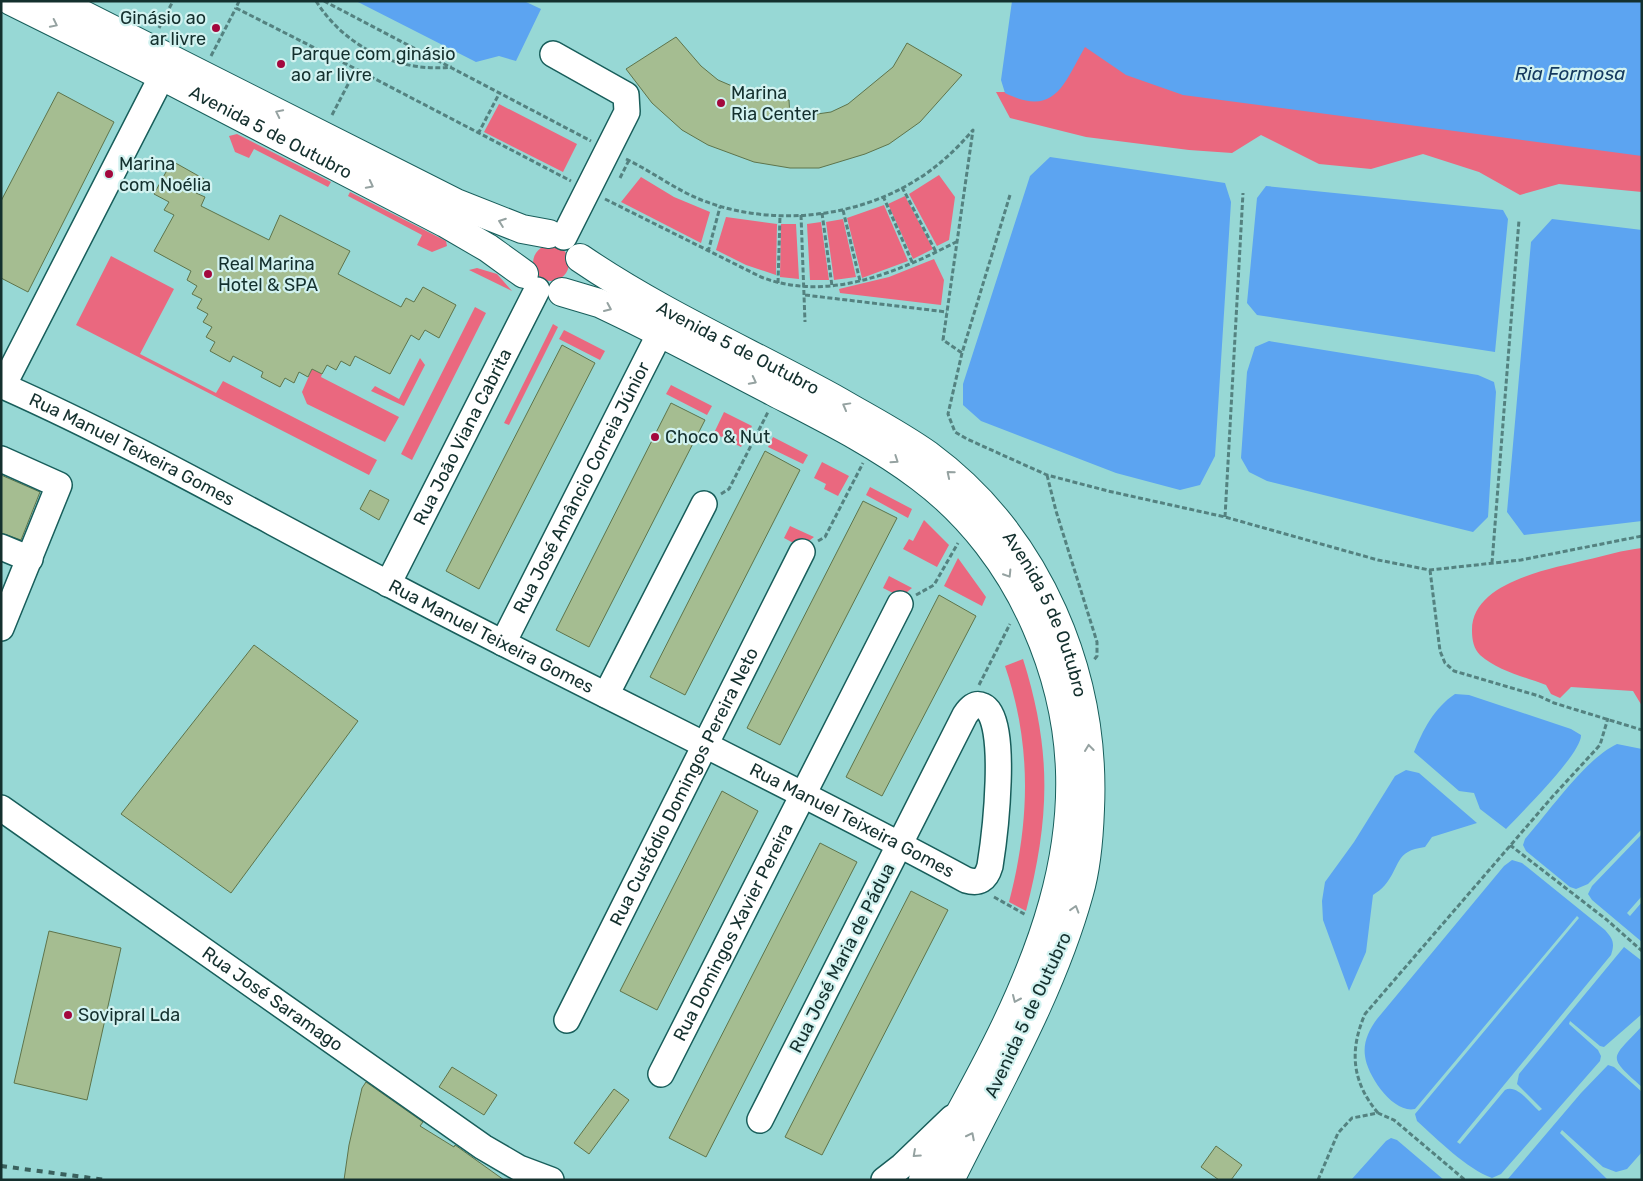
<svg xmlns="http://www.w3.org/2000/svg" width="1643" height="1181" font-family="Rubik,sans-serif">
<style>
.green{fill:#ea687f}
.water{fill:#5ca4f1}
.building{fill:#a5bd91;stroke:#5e744b}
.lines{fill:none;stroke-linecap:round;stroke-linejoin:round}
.minor-casing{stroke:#185e5b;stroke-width:28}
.major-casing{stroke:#185e5b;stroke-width:30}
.path{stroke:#548280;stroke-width:3;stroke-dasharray:5 2.5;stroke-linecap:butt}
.minor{stroke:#fff;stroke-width:25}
.major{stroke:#fff;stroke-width:28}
.rail{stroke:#3a615e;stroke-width:4;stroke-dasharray:6 6;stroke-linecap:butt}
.oneway{stroke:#95a2a1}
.poi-dot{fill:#a3083d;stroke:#d2f2f0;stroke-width:2}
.labels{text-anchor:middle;stroke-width:4.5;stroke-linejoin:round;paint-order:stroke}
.poi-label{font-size:18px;fill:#14302e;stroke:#d2f2f0;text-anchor:start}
.street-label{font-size:18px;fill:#14302e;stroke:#d2f2f0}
.water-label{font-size:19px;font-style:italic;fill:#14395f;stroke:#d2f2f0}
</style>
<rect width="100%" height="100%" fill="#97d8d5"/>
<path class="green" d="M1084,44L1642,154V192L1559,184L1520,195L1479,172L1423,154L1371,169L1319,164L1261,135L1232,153L1189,150L1086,137L1010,118L996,92H1007Z
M499,104L577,144L563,172L484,132Z
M237,134L331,182L328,187L254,149L249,158L235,152L229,136Z
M939,175L955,197L949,240L937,246L909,194Z
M641,177L674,197L710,212L701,243L621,202Z
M350,192L446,241L447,246L432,252L417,245L422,235L348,196Z
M905,196L933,249L913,259L888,204Z
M884,205L908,261L862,278L847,218Z
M726,217L777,224L776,275L746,265L716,250Z
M843,219L856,277L834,280L826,222Z
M821,222L829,280H810L807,224Z
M781,224H796L799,279L780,277Z
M533 263a18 18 0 1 1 36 0a18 18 0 1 1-36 0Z
M111,256L174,289L140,354L216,393L223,381L377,460L369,475L76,325Z
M934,259L944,280L941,305L840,293L839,289L889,277Z
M477,268L497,274L512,291L469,270Z
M475,307L486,313L412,460L401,454Z
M553,324L558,327L509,425L504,423Z
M564,330L605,351L600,360L559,339Z
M420,358L425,365L404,406L371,391L375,386L399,399Z
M312,369L322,374L321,377L399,417L385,442L307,404L302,392Z
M671,385L712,406L707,415L666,394Z
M724,412L752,426L741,447L714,433Z
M773,437L808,455L803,464L768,447Z
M822,462L849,476L838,496L824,489L826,484L814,478Z
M870,487L912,509L908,518L866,495Z
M924,520L949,545L937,567L903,549L909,539L913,541Z
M790,526L814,537L801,547L784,538Z
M1642,548V706L1633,691L1571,687L1560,698L1551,694L1546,685C1525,677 1498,671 1480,655C1474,649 1472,640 1472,631C1471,582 1550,569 1586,560C1604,556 1623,550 1642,548Z
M958,558L986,597L982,606L944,586Z
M889,576L912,588L901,597L883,588Z
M1023,659C1052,751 1050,818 1026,911L1009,902C1030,822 1032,745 1005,666Z"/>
<path class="water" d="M356,1H524L541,9L516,61L499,56L476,62Z
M1012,1H1642V156L1183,95L1126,75L1085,47C1064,83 1056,118 1005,93L1001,80Z
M1050,157L1225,183L1231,202L1215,456L1200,485L1180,490L1116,473L981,421L963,405V384L1030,176Z
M1266,186L1503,210L1508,219L1495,352L1257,315L1247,303L1257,198Z
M1552,219L1642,230V521L1524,535L1507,512L1531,242Z
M1269,341L1478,375L1494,382L1496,392L1488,517L1473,532L1267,481L1249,472L1241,458L1247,372L1255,347Z
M1455,694L1469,695L1571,729L1581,735C1582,753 1521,813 1506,829L1480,809L1474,793L1459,791L1414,752C1423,730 1434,708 1455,694Z
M1617,744L1642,749V829L1588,884L1576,889L1570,887L1526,851L1523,845L1525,839C1549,812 1585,759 1617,744Z
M1406,770L1419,773L1477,823L1432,837L1425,847C1394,851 1401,866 1385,885C1382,889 1377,892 1373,895L1366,952L1349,991L1323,920L1322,901L1325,882L1354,842L1395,776Z
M1642,834V896L1627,913L1630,916L1642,902V942L1592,900L1588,894L1592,886Z
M1512,860L1522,863L1605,930C1613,939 1615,943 1611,955L1457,1142L1460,1144L1505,1090C1517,1084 1530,1103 1539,1111L1542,1109L1517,1084L1519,1074L1624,947L1642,961V1014L1604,1047L1600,1046L1570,1021L1569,1024L1598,1050L1601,1056L1600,1061L1501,1174L1492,1178C1467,1169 1437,1139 1417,1121L1415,1114L1579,918L1577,916L1415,1109C1393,1114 1367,1075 1365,1056C1363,1042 1369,1030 1377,1019L1504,866Z
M1642,1026V1087C1606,1055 1611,1060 1642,1026Z
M1608,1065L1614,1067L1642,1092V1152L1627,1169L1616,1172L1603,1167L1562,1130L1560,1133L1608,1180H1507L1581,1093Z
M1391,1138L1397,1140L1444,1180H1351L1386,1141Z"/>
<path class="building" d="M676,37L701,66L718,80L760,98L789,100L790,118L831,112L848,104L893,67L907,43L962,75L920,122L889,144L865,154L819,168H790L754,162L708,145L682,130L652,103L626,69Z
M58,92L114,122L28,292L1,278V201Z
M172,161L204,179L196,193L205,197L201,206L269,240L280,215L350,251L338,274L401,307L406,298L414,302L423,287L456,305L439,338L425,330L419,340L411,335L390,374L355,356L350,366L341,361L336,370L327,365L322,374L312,369L308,377L299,372L294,383L285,378L280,387L261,377L263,372L233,356L230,362L210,351L215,342L206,337L212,327L203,322L208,314L197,308L202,299L192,294L197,286L187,280L191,271L154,251L174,215L164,210L169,202L154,194Z
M562,345L595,363L479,589L446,571Z
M671,403L705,420L589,647L556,630Z
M765,451L800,470L685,695L650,677Z
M1,475L40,492L21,540L1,533Z
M370,490L389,500L379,520L360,509Z
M863,501L897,518L780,745L747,728Z
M939,595L976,616L882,796L846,777Z
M254,645L358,721L231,893L121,814Z
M722,791L758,811L657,1010L620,991Z
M820,843L857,862L706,1157L669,1138Z
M911,891L948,910L822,1155L785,1137Z
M49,931L121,948L87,1100L14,1083Z
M452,1067L497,1095L484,1115L439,1087Z
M366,1082L423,1122L420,1126L454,1147L455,1145L504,1180H344L349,1145L362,1088Z
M614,1089L629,1100L589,1154L574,1143Z
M1216,1146L1242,1165L1231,1180H1219L1201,1167Z"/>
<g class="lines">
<g class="minor-casing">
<g id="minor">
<path d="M553,54L626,95L627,112L564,237"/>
<path id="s1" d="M1,385C134,444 260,517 389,584C580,685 776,777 966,880C979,884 986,880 990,866C994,841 1010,718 983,706C975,702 969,709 965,715L760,1120"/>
<path d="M3,386L162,76"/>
<path d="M1,459L59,485L1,628"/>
<path d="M1,547L30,559"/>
<path id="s2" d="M388,584L537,290"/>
<path id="s3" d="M503,643L660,333"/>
<path d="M606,695L704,504"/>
<path id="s4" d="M1,808L483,1147L519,1168L551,1180"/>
<path id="s5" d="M567,1020L802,552"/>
<path id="s6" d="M661,1074L900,604"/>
<path d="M884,1180L902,1166L952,1118"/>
</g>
</g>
<g class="major-casing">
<g id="major">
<path id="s7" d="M11,1L162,76L445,223L488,248L524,274"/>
<path d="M56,1L456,203L522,229L549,234"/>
<path id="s8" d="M580,258C662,314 754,354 840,402C869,419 900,435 928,455C1039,537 1096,674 1090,809C1089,837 1087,866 1079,893C1051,994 996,1087 950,1180"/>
<path d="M562,292L599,303L624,315C675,340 724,366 774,392C824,418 875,443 920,477C971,515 1011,568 1036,626C1126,830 1021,1004 923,1180"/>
</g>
</g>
<path class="path" d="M239,1L236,8L356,69
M316,1C345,47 398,73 452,67
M324,1L591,141
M159,28L173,1
M211,56L236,8
M332,115L356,69L571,181
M478,134L500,92
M626,159C651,171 673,188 699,199C780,232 884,216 949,155C957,148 965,139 973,130L943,340L962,353
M620,178L629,160
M902,187L936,252
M1010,195L962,353L948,414L955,432L967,439L1047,475L1108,491L1225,517L1378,560L1430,570L1521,560L1642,536
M883,196L913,264
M605,199L761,277C828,303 898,272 958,241
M843,210L860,281
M822,213L832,286
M801,215L805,322
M708,252L720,207
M778,283L780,216
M805,295L947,312
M1047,475L1056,511L1097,642V656L1093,661
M721,494L729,489L768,412
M1225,517L1243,193
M818,541L825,537L863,463
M1492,563L1519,220
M1430,570L1440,651L1445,663L1454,671L1539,696L1554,703L1642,730
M916,595L934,585L958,543
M979,685L1010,624
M1510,845L1607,920L1642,951
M994,897L1026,915
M1378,1113C1352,1082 1349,1051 1365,1014L1553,796L1600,745L1608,718
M1318,1180L1338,1133L1352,1118L1378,1113L1394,1120L1465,1180"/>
<use href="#minor" class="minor"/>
<use href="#major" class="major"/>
<path class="rail" d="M1,1166L106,1180"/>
</g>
<defs><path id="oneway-chevron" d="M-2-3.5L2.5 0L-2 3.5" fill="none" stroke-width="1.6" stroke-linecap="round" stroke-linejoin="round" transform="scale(1.25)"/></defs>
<g class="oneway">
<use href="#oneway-chevron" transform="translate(54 24) rotate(26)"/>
<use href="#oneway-chevron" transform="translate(279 113) rotate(-154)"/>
<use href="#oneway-chevron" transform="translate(370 185) rotate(27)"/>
<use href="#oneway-chevron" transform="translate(502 222) rotate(-160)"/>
<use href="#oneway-chevron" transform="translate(608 308) rotate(24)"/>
<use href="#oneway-chevron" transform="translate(753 381) rotate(27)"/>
<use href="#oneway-chevron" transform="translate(846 406) rotate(-151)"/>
<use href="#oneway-chevron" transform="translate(895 460) rotate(34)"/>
<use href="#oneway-chevron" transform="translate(950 474) rotate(-140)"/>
<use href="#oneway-chevron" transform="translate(1008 574) rotate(58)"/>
<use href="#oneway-chevron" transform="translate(1089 748) rotate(-97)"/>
<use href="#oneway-chevron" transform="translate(1075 909) rotate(-73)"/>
<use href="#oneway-chevron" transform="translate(1016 999) rotate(114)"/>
<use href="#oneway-chevron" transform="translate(971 1136) rotate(-63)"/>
<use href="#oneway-chevron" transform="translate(916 1154) rotate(138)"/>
</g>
<g class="poi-dot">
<circle cx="216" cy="28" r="5"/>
<circle cx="281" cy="64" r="5"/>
<circle cx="721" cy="103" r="5"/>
<circle cx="109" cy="174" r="5"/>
<circle cx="208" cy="274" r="5"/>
<circle cx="655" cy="437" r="5"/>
<circle cx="68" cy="1015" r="5"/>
</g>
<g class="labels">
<g class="poi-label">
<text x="206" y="24" text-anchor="end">Ginásio ao<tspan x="206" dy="21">ar livre</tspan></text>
<text x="291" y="60">Parque com ginásio<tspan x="291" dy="21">ao ar livre</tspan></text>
<text x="731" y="99">Marina<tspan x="731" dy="21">Ria Center</tspan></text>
<text x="119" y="170">Marina<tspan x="119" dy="21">com Noélia</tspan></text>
<text x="218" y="270">Real Marina<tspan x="218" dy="21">Hotel &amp; SPA</tspan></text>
<text x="665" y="443">Choco &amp; Nut</text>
<text x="78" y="1021">Sovipral Lda</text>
</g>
<g class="street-label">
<text dy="6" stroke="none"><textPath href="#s7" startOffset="291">Avenida 5 de Outubro</textPath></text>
<text dy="6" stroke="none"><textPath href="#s8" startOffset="182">Avenida 5 de Outubro</textPath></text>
<text dy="6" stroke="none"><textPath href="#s2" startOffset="165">Rua João Viana Cabrita</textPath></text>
<text dy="6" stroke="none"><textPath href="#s1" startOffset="146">Rua Manuel Teixeira Gomes</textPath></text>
<text dy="6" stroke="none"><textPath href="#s3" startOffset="174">Rua José Amâncio Correia Júnior</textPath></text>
<text dy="6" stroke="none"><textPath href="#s8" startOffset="602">Avenida 5 de Outubro</textPath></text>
<text dy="6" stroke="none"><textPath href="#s1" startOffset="551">Rua Manuel Teixeira Gomes</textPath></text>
<text dy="6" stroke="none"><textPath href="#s5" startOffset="261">Rua Custódio Domingos Pereira Neto</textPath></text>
<text dy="6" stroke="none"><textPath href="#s1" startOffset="956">Rua Manuel Teixeira Gomes</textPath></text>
<text dy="6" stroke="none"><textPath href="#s6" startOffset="159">Rua Domingos Xavier Pereira</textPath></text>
<text transform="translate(842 958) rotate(-63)" y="6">Rua José Maria de Pádua</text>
<text dy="6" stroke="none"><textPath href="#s4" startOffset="332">Rua José Saramago</textPath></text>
<text transform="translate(1028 1015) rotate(-65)" y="6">Avenida 5 de Outubro</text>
</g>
<g class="water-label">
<text x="1570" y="80">Ria Formosa</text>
</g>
</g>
<rect width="1643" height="1181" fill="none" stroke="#14302e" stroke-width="5"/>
</svg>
